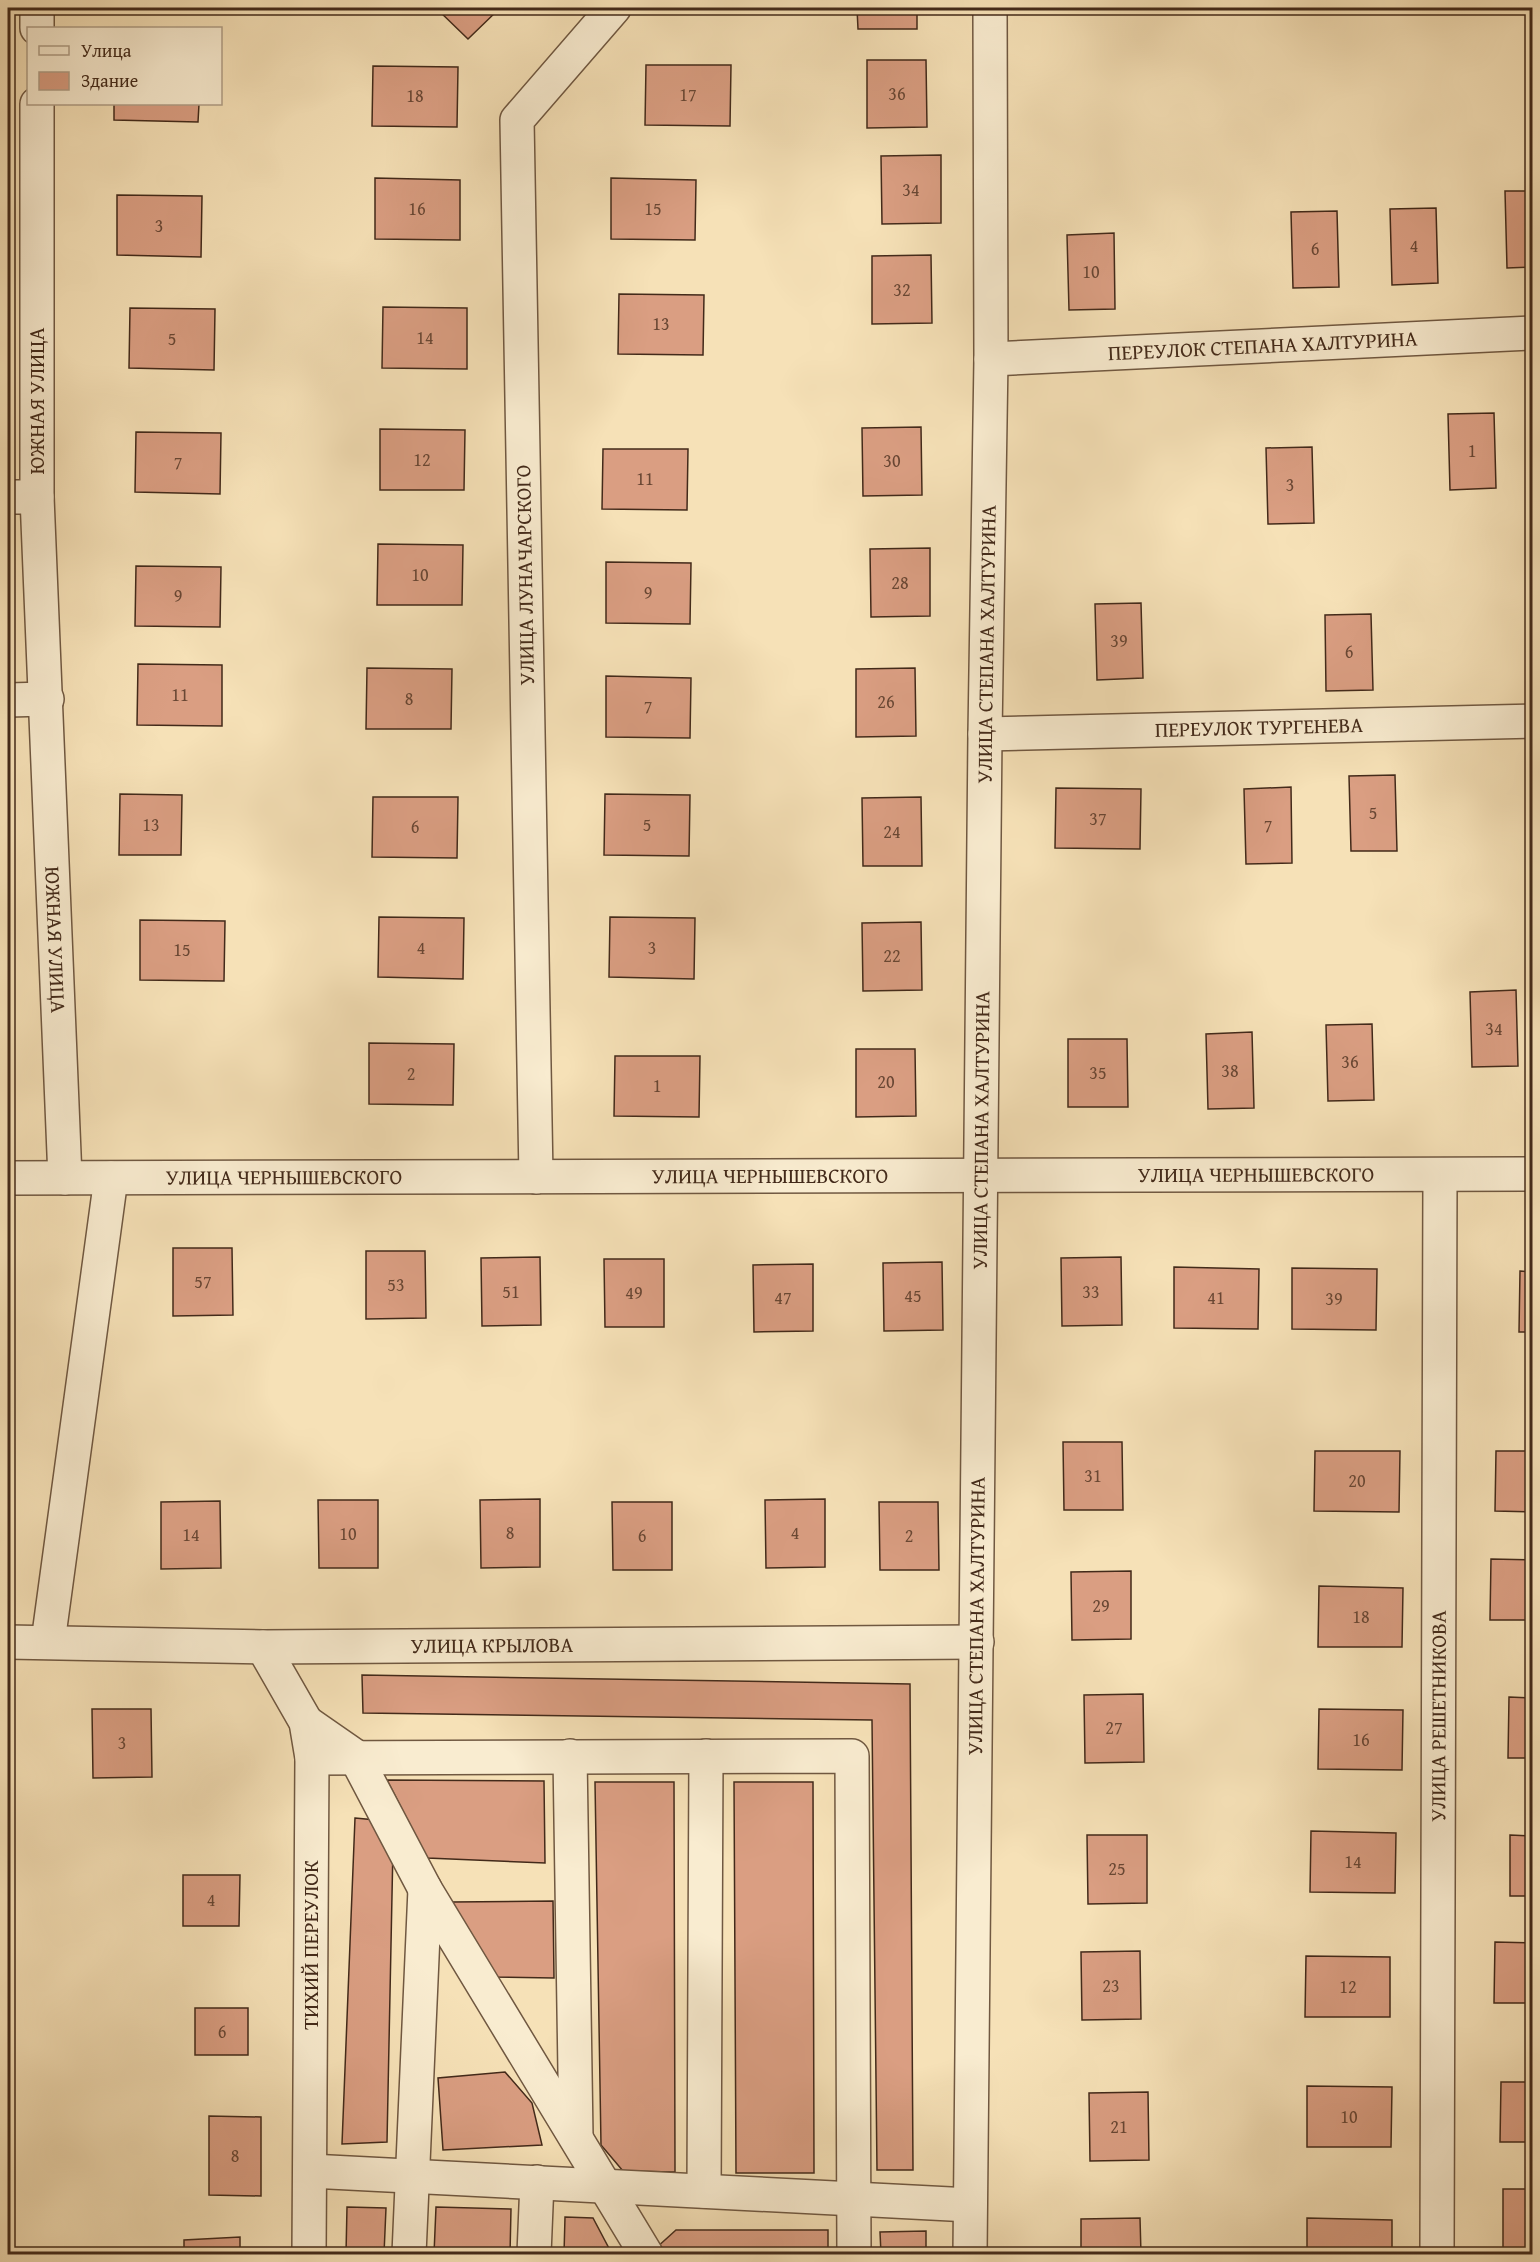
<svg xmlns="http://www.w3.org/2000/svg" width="1540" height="2262" font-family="'Gentium Book Plus',serif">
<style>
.building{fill:#da9e82;stroke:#432a1a;stroke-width:1.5}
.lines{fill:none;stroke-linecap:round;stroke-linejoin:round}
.minor-casing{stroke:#705841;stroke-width:36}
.minor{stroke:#f9ecd0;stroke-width:33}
.labels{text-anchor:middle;stroke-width:4.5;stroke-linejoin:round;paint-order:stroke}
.number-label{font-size:18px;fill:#694734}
.street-label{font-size:21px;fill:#432a1a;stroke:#f9ecd0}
</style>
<rect width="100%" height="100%" fill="#f6e1b7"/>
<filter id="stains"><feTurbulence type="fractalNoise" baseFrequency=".00333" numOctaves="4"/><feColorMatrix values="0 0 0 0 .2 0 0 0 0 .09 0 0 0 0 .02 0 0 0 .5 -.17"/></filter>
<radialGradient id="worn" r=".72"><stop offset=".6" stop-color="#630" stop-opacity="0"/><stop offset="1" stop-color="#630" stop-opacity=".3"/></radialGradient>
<path class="building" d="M436,8H500L468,39Z
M857,8H917V29H858Z
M867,60H926L927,127L867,128Z
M646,65H731L730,126L645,125Z
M373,66L458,67L457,127L372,126Z
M114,104H199L198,122L114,120Z
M941,155V223L882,224L881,156Z
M375,178L460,180V240L375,239Z
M611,178L696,180L695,240L611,239Z
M1505,191H1532V267L1507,268Z
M117,195L202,196L201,257L117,255Z
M1436,208L1438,283L1392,285L1390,209Z
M1337,211L1339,287L1293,288L1291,212Z
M1114,233L1115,309L1069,310L1067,235Z
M931,255L932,323L872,324V256Z
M619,294L704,295L703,355L618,354Z
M383,307L467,308V369L382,368Z
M130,308L215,309L214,370L129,368Z
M1494,413L1496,488L1450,490L1448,414Z
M921,427L922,495L863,496L862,428Z
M380,429L465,430L464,490H380Z
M136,432L221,433L220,494L135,492Z
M1312,447L1314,523L1268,524L1266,448Z
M603,449H688L687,510L602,509Z
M378,544L463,545L462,605H377Z
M930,548V616L871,617L870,549Z
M606,562L691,563L690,624L606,623Z
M136,566L221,567L220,627L135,626Z
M1141,603L1143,678L1097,680L1095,604Z
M1371,614L1373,690L1326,691L1325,615Z
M138,664L222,665V726L137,725Z
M367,668L452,669L451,729H366Z
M915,668L916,736L856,737V669Z
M606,676L691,678L690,738L606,737Z
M1395,775L1397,851H1351L1349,776Z
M1291,787L1292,863L1246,864L1244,789Z
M1056,788L1141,789L1140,849L1055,848Z
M8,791L10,879H8Z
M120,794L182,795L181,855H119Z
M605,794L690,795L689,856L604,855Z
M373,797H458L457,858L372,857Z
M921,797L922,866H863L862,798Z
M379,917L464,918L463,979L378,977Z
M610,917L695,918L694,979L609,977Z
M140,920L225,921L224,981L140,980Z
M921,922L922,990L863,991L862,923Z
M1516,990L1518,1066L1472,1067L1470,992Z
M1372,1024L1374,1100L1328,1101L1326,1025Z
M1252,1032L1254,1108L1208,1109L1206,1034Z
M1068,1039H1127L1128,1107H1068Z
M369,1043L454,1044L453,1105L369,1104Z
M856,1049H915L916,1116L856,1117Z
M615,1056H700L699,1117L614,1116Z
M173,1248H232L233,1315L173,1316Z
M366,1251H425L426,1318L366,1319Z
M540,1257L541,1325L482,1326L481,1258Z
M1121,1257L1122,1325L1062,1326L1061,1258Z
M604,1259H664V1327H605Z
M942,1262L943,1330L884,1331L883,1263Z
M813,1264V1331L754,1332L753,1265Z
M1174,1267L1259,1269L1258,1329L1174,1328Z
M1292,1268L1377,1269L1376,1330L1292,1329Z
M1520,1271L1532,1272V1332H1519Z
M1063,1442H1122L1123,1510H1064Z
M1315,1451H1400L1399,1512L1314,1511Z
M1496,1451H1532V1512L1495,1511Z
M540,1499V1567L481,1568L480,1500Z
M825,1499V1567L766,1568L765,1500Z
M318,1500H378V1568H319Z
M220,1501L221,1568L161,1569V1502Z
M612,1502H672V1570H613Z
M879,1502H938L939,1570H880Z
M1491,1559L1532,1560V1620H1490Z
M1131,1571V1639L1072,1640L1071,1572Z
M1319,1586L1403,1588L1402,1647H1318Z
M362,1675L910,1684L913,2170H877L872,1720L363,1713Z
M1143,1694L1144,1762L1085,1763L1084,1695Z
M1509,1697L1532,1698V1758H1508Z
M92,1709H151L152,1777L93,1778Z
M1319,1709L1403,1710L1402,1770L1318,1769Z
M387,1780L544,1781L545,1863L427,1858Z
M595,1782H674L675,2172L623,2171L601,2145Z
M734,1782H813L814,2173H736Z
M355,1818L376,1820L393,1846L387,2142L342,2144Z
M1311,1831L1396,1833L1395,1893L1310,1892Z
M1087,1835H1147V1903L1088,1904Z
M1510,1835L1532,1836V1896H1510Z
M183,1875H240L239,1926H183Z
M553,1901L554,1978L493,1977L452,1902Z
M1495,1942L1532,1943V2003H1494Z
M1140,1951L1141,2019L1082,2020L1081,1952Z
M1306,1956L1390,1957V2017H1305Z
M8,1997H11V2072H8Z
M195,2008H248V2055H195Z
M505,2072L532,2103L542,2145L443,2150L438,2078Z
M1501,2082H1532V2142H1500Z
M1307,2086L1392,2087L1391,2147H1307Z
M1148,2092L1149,2160L1090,2161L1089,2093Z
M209,2116L261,2117V2196L209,2195Z
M1503,2189H1532V2250H1503Z
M347,2207L386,2208L384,2254H346Z
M436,2207L511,2209L510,2254H434Z
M565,2217L593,2218L612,2254H564Z
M1140,2218L1141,2254H1081V2219Z
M1307,2218L1392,2220V2254H1307Z
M676,2230H828V2254H660L655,2249Z
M926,2231V2254H881L880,2232Z
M240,2237V2254H184V2240Z"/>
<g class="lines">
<g class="minor-casing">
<g id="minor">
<path d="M37,8V28"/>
<path id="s1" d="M37,104V497L65,1178"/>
<path id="s2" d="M991,359L1532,333"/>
<path d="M8,497H37"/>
<path d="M8,700L47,699"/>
<path id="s3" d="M985,734L1532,721"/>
<path d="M536,1177L517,120L614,8"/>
<path id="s4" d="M8,1178L1532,1174"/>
<path id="s5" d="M8,1642L263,1647L977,1642"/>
<path d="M48,1642L111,1178"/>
<path d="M263,1647L306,1722L312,1758L309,2254"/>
<path d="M306,1722L355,1756L425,1889L646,2254"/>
<path d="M570,1756L576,2136"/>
<path d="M312,1758L852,1756L854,2254"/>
<path d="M310,2171L970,2205"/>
<path d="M704,2191L706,1756"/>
<path d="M409,2254L425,1889"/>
<path d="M534,2254L537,2182"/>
<path id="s6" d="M970,2254L985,734L991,359L990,8"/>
<path id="s7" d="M1437,2254L1440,1175"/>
</g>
</g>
<use href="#minor" class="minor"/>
</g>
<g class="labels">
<g class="number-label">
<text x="897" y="100">36</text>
<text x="688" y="101">17</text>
<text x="415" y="102">18</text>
<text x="911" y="196">34</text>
<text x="417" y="215">16</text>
<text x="653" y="215">15</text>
<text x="159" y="232">3</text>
<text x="1414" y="252">4</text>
<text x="1315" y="255">6</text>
<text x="1091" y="278">10</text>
<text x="902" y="296">32</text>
<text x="661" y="330">13</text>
<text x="425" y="344">14</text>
<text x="172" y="345">5</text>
<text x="1472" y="457">1</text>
<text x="422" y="466">12</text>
<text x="892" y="467">30</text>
<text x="178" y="469">7</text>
<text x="645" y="485">11</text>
<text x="1290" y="491">3</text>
<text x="420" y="581">10</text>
<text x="900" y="589">28</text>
<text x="648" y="599">9</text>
<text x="178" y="602">9</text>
<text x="1119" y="647">39</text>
<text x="1349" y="658">6</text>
<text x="180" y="701">11</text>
<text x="409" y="705">8</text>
<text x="886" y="708">26</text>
<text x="648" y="713">7</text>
<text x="1373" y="819">5</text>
<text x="1098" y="825">37</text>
<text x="151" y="831">13</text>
<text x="647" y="831">5</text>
<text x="1268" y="832">7</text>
<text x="415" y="833">6</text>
<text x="892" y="838">24</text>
<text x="421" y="954">4</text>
<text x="652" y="954">3</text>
<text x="182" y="956">15</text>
<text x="892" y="962">22</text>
<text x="1494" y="1035">34</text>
<text x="1350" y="1068">36</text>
<text x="1230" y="1077">38</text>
<text x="1098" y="1079">35</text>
<text x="411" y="1080">2</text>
<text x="886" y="1088">20</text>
<text x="657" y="1092">1</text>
<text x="203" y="1288">57</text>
<text x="396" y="1291">53</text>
<text x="511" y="1298">51</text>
<text x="1091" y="1298">33</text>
<text x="634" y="1299">49</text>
<text x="913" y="1302">45</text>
<text x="783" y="1304">47</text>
<text x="1216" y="1304">41</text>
<text x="1334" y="1305">39</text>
<text x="1093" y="1482">31</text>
<text x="1357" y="1487">20</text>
<text x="510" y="1539">8</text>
<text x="795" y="1539">4</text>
<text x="348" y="1540">10</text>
<text x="191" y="1541">14</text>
<text x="642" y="1542">6</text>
<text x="909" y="1542">2</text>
<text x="1101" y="1612">29</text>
<text x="1361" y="1623">18</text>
<text x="1114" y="1734">27</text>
<text x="1361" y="1746">16</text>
<text x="122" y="1749">3</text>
<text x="1353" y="1868">14</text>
<text x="1117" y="1875">25</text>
<text x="211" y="1906">4</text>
<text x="1111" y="1992">23</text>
<text x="1348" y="1993">12</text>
<text x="222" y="2038">6</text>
<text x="1349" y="2123">10</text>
<text x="1119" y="2133">21</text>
<text x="235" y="2162">8</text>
</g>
<g class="street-label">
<text dy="7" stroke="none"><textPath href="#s2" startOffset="272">ПЕРЕУЛОК СТЕПАНА ХАЛТУРИНА</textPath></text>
<text transform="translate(37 401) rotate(-90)" y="7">ЮЖНАЯ УЛИЦА</text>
<text transform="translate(525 575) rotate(-91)" y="7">УЛИЦА ЛУНАЧАРСКОГО</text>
<text dy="7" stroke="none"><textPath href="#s6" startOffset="1610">УЛИЦА СТЕПАНА ХАЛТУРИНА</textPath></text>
<text dy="7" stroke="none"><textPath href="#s3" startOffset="274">ПЕРЕУЛОК ТУРГЕНЕВА</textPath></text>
<text dy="7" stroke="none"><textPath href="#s1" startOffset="836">ЮЖНАЯ УЛИЦА</textPath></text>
<text dy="7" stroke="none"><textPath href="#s6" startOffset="1124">УЛИЦА СТЕПАНА ХАЛТУРИНА</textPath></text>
<text dy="7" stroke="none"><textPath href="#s4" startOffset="1248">УЛИЦА ЧЕРНЫШЕВСКОГО</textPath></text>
<text dy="7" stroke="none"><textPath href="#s4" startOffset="762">УЛИЦА ЧЕРНЫШЕВСКОГО</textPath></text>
<text dy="7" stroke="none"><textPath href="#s4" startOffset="276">УЛИЦА ЧЕРНЫШЕВСКОГО</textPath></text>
<text dy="7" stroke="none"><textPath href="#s6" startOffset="638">УЛИЦА СТЕПАНА ХАЛТУРИНА</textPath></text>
<text dy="7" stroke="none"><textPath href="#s5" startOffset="484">УЛИЦА КРЫЛОВА</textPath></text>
<text dy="7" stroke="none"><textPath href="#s7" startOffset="538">УЛИЦА РЕШЕТНИКОВА</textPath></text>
<text transform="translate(311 1945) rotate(-90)" y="7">ТИХИЙ ПЕРЕУЛОК</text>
</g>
</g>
<rect width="1540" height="2262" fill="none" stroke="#f6e1b7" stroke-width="30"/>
<rect x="9" y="9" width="1522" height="2244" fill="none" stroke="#432a1a" stroke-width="3"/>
<rect x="15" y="15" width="1510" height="2232" fill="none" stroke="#432a1a" stroke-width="1.5"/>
<rect x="27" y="27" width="195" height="78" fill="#f9ecd0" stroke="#b09e87" stroke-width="1.5"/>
<rect x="39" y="46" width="30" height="9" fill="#f9ecd0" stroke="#b09e87" stroke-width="1.5"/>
<text x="81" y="57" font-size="18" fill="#432a1a">Улица</text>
<rect x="39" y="72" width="30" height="18" fill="#da9e82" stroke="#b09e87" stroke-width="1.5"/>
<text x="81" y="87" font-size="18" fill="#432a1a">Здание</text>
<rect width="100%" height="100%" filter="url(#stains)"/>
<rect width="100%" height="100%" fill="url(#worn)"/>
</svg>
